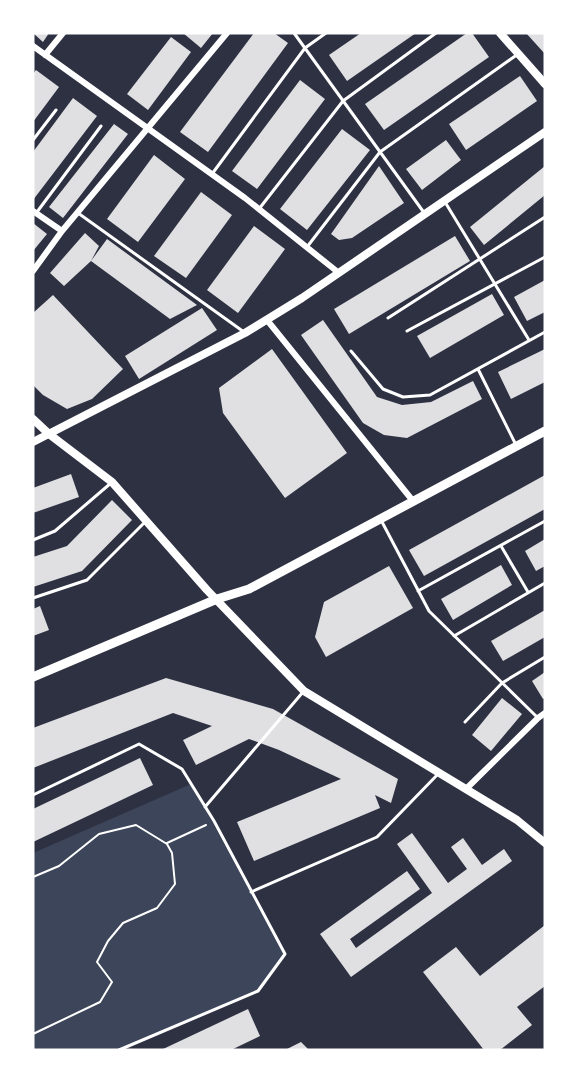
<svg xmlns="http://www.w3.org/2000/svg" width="578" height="1083" font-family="'PT Sans Narrow',sans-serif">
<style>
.green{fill:#3c4559}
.building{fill:#e0e0e3}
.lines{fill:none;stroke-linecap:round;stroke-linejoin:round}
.path{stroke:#fff;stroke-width:2}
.service{stroke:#fff;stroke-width:3}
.minor{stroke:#fff;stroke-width:6}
.tertiary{stroke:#fff;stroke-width:8}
.secondary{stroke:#fff;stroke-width:9}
</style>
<rect width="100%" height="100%" fill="#2d3142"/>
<path class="green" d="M191,784L285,954L258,991L119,1050H33V853Z"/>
<path class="building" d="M33,33H49L43,42Z
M183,33H213L201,48Z
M254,33H274L288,43L208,152L180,132Z
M361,33H416L347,81L329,55Z
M467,33H472L489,57L384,130L365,104Z
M526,33H545V54Z
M171,37L191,52L148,110L127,94Z
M36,70L59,87L33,122V74Z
M520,76L537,101L466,150L449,124Z
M300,80L325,99L257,189L232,171Z
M73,98L97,116L33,200V152Z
M114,124L128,134L63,218L49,207Z
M342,129L370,150L307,230L280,209Z
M446,140L461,160L422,190L406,169Z
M154,155L185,179L138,242L107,219Z
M379,166L404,203L352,238L339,240L331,234Z
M545,166V195L484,245L470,227Z
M201,192L232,215L186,278L154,256Z
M33,223L47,234L33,251Z
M254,226L285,249L238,313L207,290Z
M85,233L99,246L91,261L64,286L50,273Z
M455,236L470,261L349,334L334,309Z
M107,239L197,305L170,319L91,261Z
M545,280V312L527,321L514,297Z
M492,294L504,315L430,358L417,336Z
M53,295L123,369L92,399L67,409L43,395L33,385V313Z
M202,308L217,330L139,379L125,356Z
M323,320L377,397L402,405L431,402L473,381L482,399L407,438L384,435L363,423L301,335Z
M272,349L347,453L285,498L223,413L219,388Z
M545,349V382L511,399L498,372Z
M71,474L79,497L33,513V488Z
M545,475V509L424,576L409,550Z
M112,500L132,520L82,571L33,587V557L67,546Z
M545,539V566L536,571L525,551Z
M501,565L512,585L453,620L441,599Z
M389,566L413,608L326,657L315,637L324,602Z
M40,606L49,630L33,636V609Z
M545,610V637L503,661L491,641Z
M545,672V698L543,699L532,681Z
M166,678L273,709L398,779L391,803L375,795L380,808L254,861L237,822L341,779L279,750L249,739L196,765L183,740L212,726L173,713L33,768V728Z
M502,698L522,714L491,751L472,735Z
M140,758L153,785L33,842V809Z
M412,833L448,883L467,869L451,847L463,838L482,865L504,849L512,861L351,977L320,934L407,871L420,889L350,939L356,948L432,893L397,844Z
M545,925V986L517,1007L532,1025L500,1050H484L423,972L456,947L480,976Z
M248,1009L260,1036L231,1050H161Z
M301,1042L309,1050H285Z"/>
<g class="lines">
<path class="path" d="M167,843L206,825
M33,877L59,866L99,834L136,825L167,844L172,853L175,884L157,908L123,923L108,941L97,962L112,982L100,1002L33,1034"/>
<path class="service" d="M294,33L425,214
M33,140L56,110
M212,174L305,48L326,33
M445,202L529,340
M259,209L343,101L436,33
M37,212L101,126
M78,213L244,332
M307,247L380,152L518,54
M388,318L545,217
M407,331L545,257
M351,351L383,389L403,397L430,395L545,332
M478,369L516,445
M381,520L429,611L537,717
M33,540L55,531L111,483
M501,546L528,592
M418,591L545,521
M33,598L87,580L145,522
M454,636L545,583
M465,722L502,683L545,657
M33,795L139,744L182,769L214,821L285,954L258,991L119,1050
M205,807L303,692
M251,892L377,837L439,773"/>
<path class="minor" d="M33,46L245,198L339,273
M45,55L63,33
M33,211L62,231
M33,271L62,231L227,33
M267,320L413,501
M466,789L538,718L545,713"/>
<path class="tertiary" d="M500,33L545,84
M33,419L49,434L112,482L207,590L304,691L517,820L545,843
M33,442L245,333L302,298L545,132"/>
<path class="secondary" d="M33,677L217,599L249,589L545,431"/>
</g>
<rect width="578" height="1083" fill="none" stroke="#ffffff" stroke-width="69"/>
</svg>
